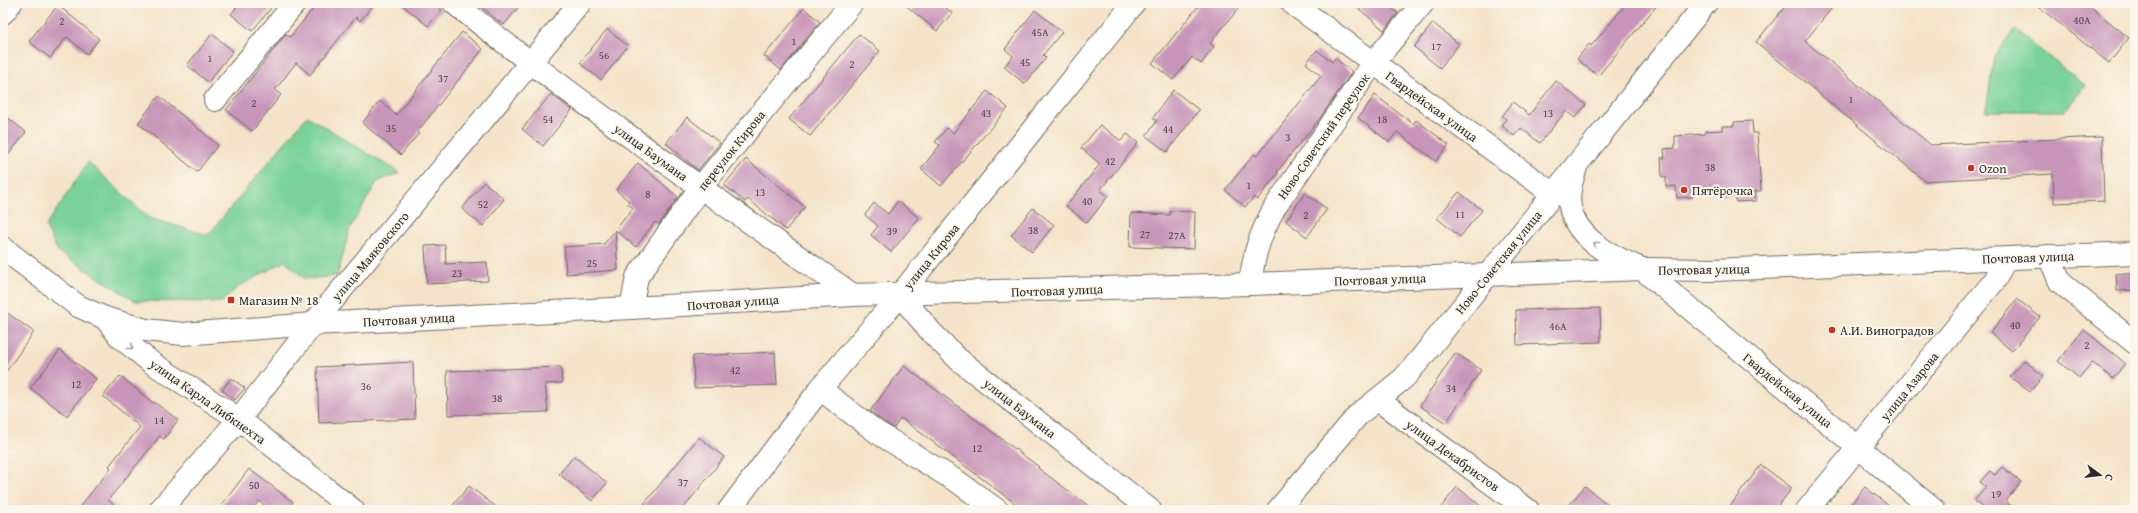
<svg xmlns="http://www.w3.org/2000/svg" width="2138" height="513" font-family="'Gentium Book Plus',serif">
<style>
.green{fill:#78d299;stroke:#527e62}
.building{fill:#c795b9}
.lines{fill:none;stroke-linecap:round;stroke-linejoin:round}
.minor-casing{stroke:#716b62;stroke-width:24}
.major-casing{stroke:#716b62;stroke-width:24}
.minor{stroke:#fff;stroke-width:22}
.major{stroke:#fff;stroke-width:22}
.oneway{stroke:#a0a0a0}
.poi-dot{fill:#c8321e;stroke:#fbf7ec;stroke-width:1.5}
.labels{text-anchor:middle;stroke-width:4;stroke-linejoin:round;paint-order:stroke}
.number-label{font-size:11px;fill:#52464e}
.street-label{font-size:13px;fill:#2b2b2b;stroke:#fbf7ec}
.poi-label{font-size:13px;fill:#2b2b2b;stroke:#fbf7ec;text-anchor:start}
</style>
<rect width="100%" height="100%" fill="#fbf7ec"/>
<filter id="ink" filterUnits="userSpaceOnUse"><feTurbulence type="fractalNoise" baseFrequency=".025" numOctaves="2"/><feDisplacementMap in="SourceGraphic" scale="8" xChannelSelector="R" yChannelSelector="G"/><feConvolveMatrix kernelMatrix="1 2 1 2 8 2 1 2 1" color-interpolation-filters="sRGB"/></filter>
<filter id="wash" filterUnits="userSpaceOnUse"><feTurbulence type="fractalNoise" baseFrequency=".012" numOctaves="4" result="noise"/><feDisplacementMap in="SourceGraphic" scale="16" xChannelSelector="R" yChannelSelector="G"/><feGaussianBlur stdDeviation="0.9" result="paint"/><feColorMatrix in="noise" values="0 0 0 0 0 0 0 0 0 0 0 0 0 0 0 0 0 1.4 0 .05"/><feComposite in="paint" operator="in"/></filter>
<g filter="url(#wash)">
<rect width="100%" height="100%" fill="#f4e3c8"/>
<path class="green" d="M2015,30L2086,86L2064,111H1986L1994,56Z
M307,116L400,173L377,182L350,228L337,276L305,279L285,261L238,287L222,302L135,301L57,251L46,226L88,162L149,218L208,235Z"/>
<g id="blocks">
<path class="building" d="M240,3H275L252,31L231,14Z
M318,3H375L360,21L356,17L310,75L296,63L275,90L281,95L252,131L226,110L286,34L290,37Z
M400,3H434L442,10L428,26Z
M476,3H522L504,25Z
M903,3H940L952,13L937,31Z
M1201,3H1243L1210,43L1214,47L1201,64L1192,57L1173,80L1152,63Z
M1352,3H1386L1398,13L1384,30Z
M1627,3H1659L1598,76L1577,59L1589,44L1591,46Z
M1788,3H1836L1805,41L1931,145L2102,137L2104,201L2054,203L2053,174L1925,181L1756,42Z
M2034,3H2086L2129,38L2109,63Z
M58,5L99,39L87,54L67,37L50,58L29,41Z
M804,8L820,22L781,70L764,56Z
M1035,10L1062,32L1043,55L1046,58L1025,84L1004,67L1013,56L1005,49Z
M1433,23L1459,44L1440,68L1414,47Z
M607,29L628,46L601,80L580,63Z
M462,32L483,49L417,132L419,133L401,155L362,123L380,101L396,115Z
M212,34L233,51L208,82L187,65Z
M859,34L880,51L810,136L789,119Z
M1317,50L1332,62L1335,58L1352,72L1320,118L1277,172L1278,173L1257,200L1254,197L1245,207L1225,190L1254,154L1257,156L1321,76L1306,63Z
M1556,81L1586,105L1575,118L1566,111L1540,143L1521,128L1514,136L1501,125L1506,119L1502,116L1513,102L1529,115Z
M1173,90L1199,110L1167,152L1146,136L1157,121L1153,118Z
M987,91L1008,108L941,186L921,169L940,145L935,142L947,128L953,133Z
M551,94L572,110L543,146L522,129Z
M1375,95L1413,124L1416,120L1449,145L1436,161L1397,132L1389,142L1358,118Z
M159,96L218,145L197,172L138,123Z
M3,114L26,132L3,162Z
M687,117L720,143L698,170L666,143Z
M1752,121L1753,133H1757L1761,191H1755L1756,201L1736,202V195L1720,196L1719,191L1692,192V197L1677,198L1676,186L1666,187V177H1662L1661,158H1665L1664,149L1675,148V136L1705,134V131L1722,130V126H1734V122Z
M1100,125L1121,141L1127,134L1138,143L1100,190L1108,196L1087,223L1066,206L1100,164L1081,148Z
M746,159L805,207L786,230L748,199L745,202L724,185Z
M638,163L678,197L659,225L655,222L636,247L615,230L618,270L566,274L564,247L604,244L633,208L627,203L629,201L616,190Z
M484,182L504,199L483,226L462,209Z
M1459,192L1482,210L1460,237L1437,218Z
M1305,193L1327,209L1307,237L1286,221Z
M898,201L919,218L891,252L871,235L878,226L865,215L874,203L888,214Z
M1033,208L1054,225L1032,252L1011,235Z
M1170,211L1195,212L1194,249L1130,247L1131,213L1170,215Z
M445,245L446,264L487,262L488,281L427,284L425,246Z
M2135,272V290L2117,291L2116,274Z
M2017,299L2040,317L2012,351L1990,333Z
M1600,308L1601,342L1517,345L1516,310Z
M3,310L34,332L3,376Z
M2083,329L2125,363L2113,379L2092,362L2079,378L2058,361Z
M60,350L96,379L67,416L30,388Z
M775,352L777,385L694,388L693,356Z
M1455,353L1481,370L1446,423L1420,406Z
M2024,360L2043,376L2030,392L2010,377Z
M413,362L415,419L319,423L317,367Z
M904,366L1039,467L1038,468L1094,510H1024L901,418L894,428L885,423L870,411Z
M561,367L562,383L545,384L548,412L448,415L447,371Z
M120,376L153,403L154,402L178,420L164,439L160,436L108,500L120,510H77L111,468L109,466L140,427L103,396Z
M231,378L245,388L235,400L222,390Z
M699,437L724,457L682,510H639Z
M574,456L607,483L592,501L559,474Z
M1761,465L1792,488L1775,510H1727Z
M2002,467L2021,482L2005,501L2016,510H1986L1974,501L1986,487L1980,482L1990,471L1995,475Z
M249,469L293,502L286,510H271L259,501L252,510H218Z
M469,486L500,510H449Z
M1585,486L1614,510H1565Z
M1457,487L1486,510H1439Z
M1865,487L1894,510H1846Z"/>
</g>
</g>
<g filter="url(#ink)">
<use href="#blocks" fill-opacity="0" stroke="#716b62" stroke-width="1"/>
<g class="lines">
<g class="minor-casing">
<path id="minor" d="M454,3C583,106 718,200 853,295
M1292,3L1553,194
M3,13L11,3
M215,100L295,3
M1577,164C1573,176 1569,187 1569,200C1572,238 1612,257 1642,269L1934,510
M2049,256L2060,282L2135,343
M1250,284C1254,253 1260,234 1275,207L1373,63L1423,3
M900,295L932,333L958,359L1150,510
M631,308L637,277L700,188L852,3
M105,318L120,337L152,363L239,419L353,510
M820,389L878,433L958,482L997,510
M1378,400L1528,510
M160,510L239,419L313,324L580,3
M729,510L820,389L900,295L1134,3
M1278,510L1358,415L1404,378L1422,357L1598,138
M1807,510L1995,280L2006,258"/>
</g>
<g class="major-casing">
<path id="major" d="M1598,138L1706,3
M3,248L78,306L105,318L146,330L183,334L313,324L631,308L853,295L1250,284L1642,269L1713,270L2135,253"/>
</g>
<use href="#minor" class="minor"/>
<use href="#major" class="major"/>
</g>
<defs><path id="oneway-chevron" d="M-2-3.5L2.5 0L-2 3.5" fill="none" stroke-width="1.6" stroke-linecap="round" stroke-linejoin="round"/></defs>
<g class="oneway">
<use href="#oneway-chevron" transform="translate(1596 244) rotate(-142)"/>
<use href="#oneway-chevron" transform="translate(131 347) rotate(38)"/>
</g>
</g>
<g class="poi-dot">
<circle cx="1971" cy="168" r="4"/>
<circle cx="1684" cy="190" r="4"/>
<rect x="227" y="296" width="8" height="8" rx="2"/>
<circle cx="1832" cy="330" r="4"/>
</g>
<g class="labels">
<g class="number-label">
<text x="2082" y="24">40А</text>
<text x="62" y="25">2</text>
<text x="1040" y="36">45А</text>
<text x="794" y="45">1</text>
<text x="1436" y="50">17</text>
<text x="604" y="59">56</text>
<text x="210" y="62">1</text>
<text x="1025" y="66">45</text>
<text x="852" y="68">2</text>
<text x="443" y="82">37</text>
<text x="1851" y="103">1</text>
<text x="254" y="107">2</text>
<text x="986" y="117">43</text>
<text x="1548" y="117">13</text>
<text x="548" y="123">54</text>
<text x="1382" y="123">18</text>
<text x="391" y="132">35</text>
<text x="1168" y="133">44</text>
<text x="1288" y="141">3</text>
<text x="1110" y="165">42</text>
<text x="1710" y="171">38</text>
<text x="1249" y="189">1</text>
<text x="760" y="196">13</text>
<text x="648" y="198">8</text>
<text x="1087" y="205">40</text>
<text x="483" y="208">52</text>
<text x="1460" y="218">11</text>
<text x="1306" y="219">2</text>
<text x="1033" y="234">38</text>
<text x="892" y="235">39</text>
<text x="1145" y="238">27</text>
<text x="1177" y="239">27А</text>
<text x="592" y="267">25</text>
<text x="457" y="277">23</text>
<text x="2015" y="329">40</text>
<text x="1558" y="330">46А</text>
<text x="2087" y="349">2</text>
<text x="735" y="374">42</text>
<text x="76" y="388">12</text>
<text x="366" y="390">36</text>
<text x="1451" y="392">34</text>
<text x="497" y="402">38</text>
<text x="159" y="424">14</text>
<text x="977" y="452">12</text>
<text x="683" y="486">37</text>
<text x="254" y="489">50</text>
<text x="1996" y="498">19</text>
</g>
<g class="street-label">
<text transform="translate(1432 106) rotate(36)" y="5">Гвардейская улица</text>
<text transform="translate(1323 136) rotate(-55)" y="5">Ново-Советский переулок</text>
<text transform="translate(731 150) rotate(-51)" y="5">переулок Кирова</text>
<text transform="translate(651 152) rotate(36)" y="5">улица Баумана</text>
<text transform="translate(370 256) rotate(-50)" y="5">улица Маяковского</text>
<text transform="translate(931 256) rotate(-51)" y="5">улица Кирова</text>
<text transform="translate(2028 257) rotate(-2)" y="5">Почтовая улица</text>
<text transform="translate(1498 262) rotate(-51)" y="5">Ново-Советская улица</text>
<text transform="translate(1704 269) rotate(-1)" y="5">Почтовая улица</text>
<text transform="translate(1380 279) rotate(-2)" y="5">Почтовая улица</text>
<text transform="translate(1057 290) rotate(-2)" y="5">Почтовая улица</text>
<text transform="translate(733 302) rotate(-4)" y="5">Почтовая улица</text>
<text transform="translate(409 319) rotate(-3)" y="5">Почтовая улица</text>
<text transform="translate(1909 386) rotate(-51)" y="5">улица Азарова</text>
<text transform="translate(1788 390) rotate(39)" y="5">Гвардейская улица</text>
<text transform="translate(208 401) rotate(35)" y="5">улица Карла Либкнехта</text>
<text transform="translate(1020 408) rotate(38)" y="5">улица Баумана</text>
<text transform="translate(1453 455) rotate(36)" y="5">улица Декабристов</text>
</g>
<g class="poi-label">
<text x="1979" y="173">Ozon</text>
<text x="1692" y="195">Пятёрочка</text>
<text x="239" y="305">Магазин № 18</text>
<text x="1840" y="335">А.И. Виноградов</text>
</g>
</g>
<rect width="2138" height="513" fill="none" stroke="#fbf7ec" stroke-width="16"/>
<g transform="translate(2100 475) rotate(105)" stroke="#fbf7ec" stroke-width="3" paint-order="stroke">
<path d="M0-3L7 15L0 10L-7 15Z" fill="#2b2b2b"/>
<text y="-6" font-size="11" font-weight="bold" text-anchor="middle" fill="#2b2b2b">С</text>
</g>
</svg>
